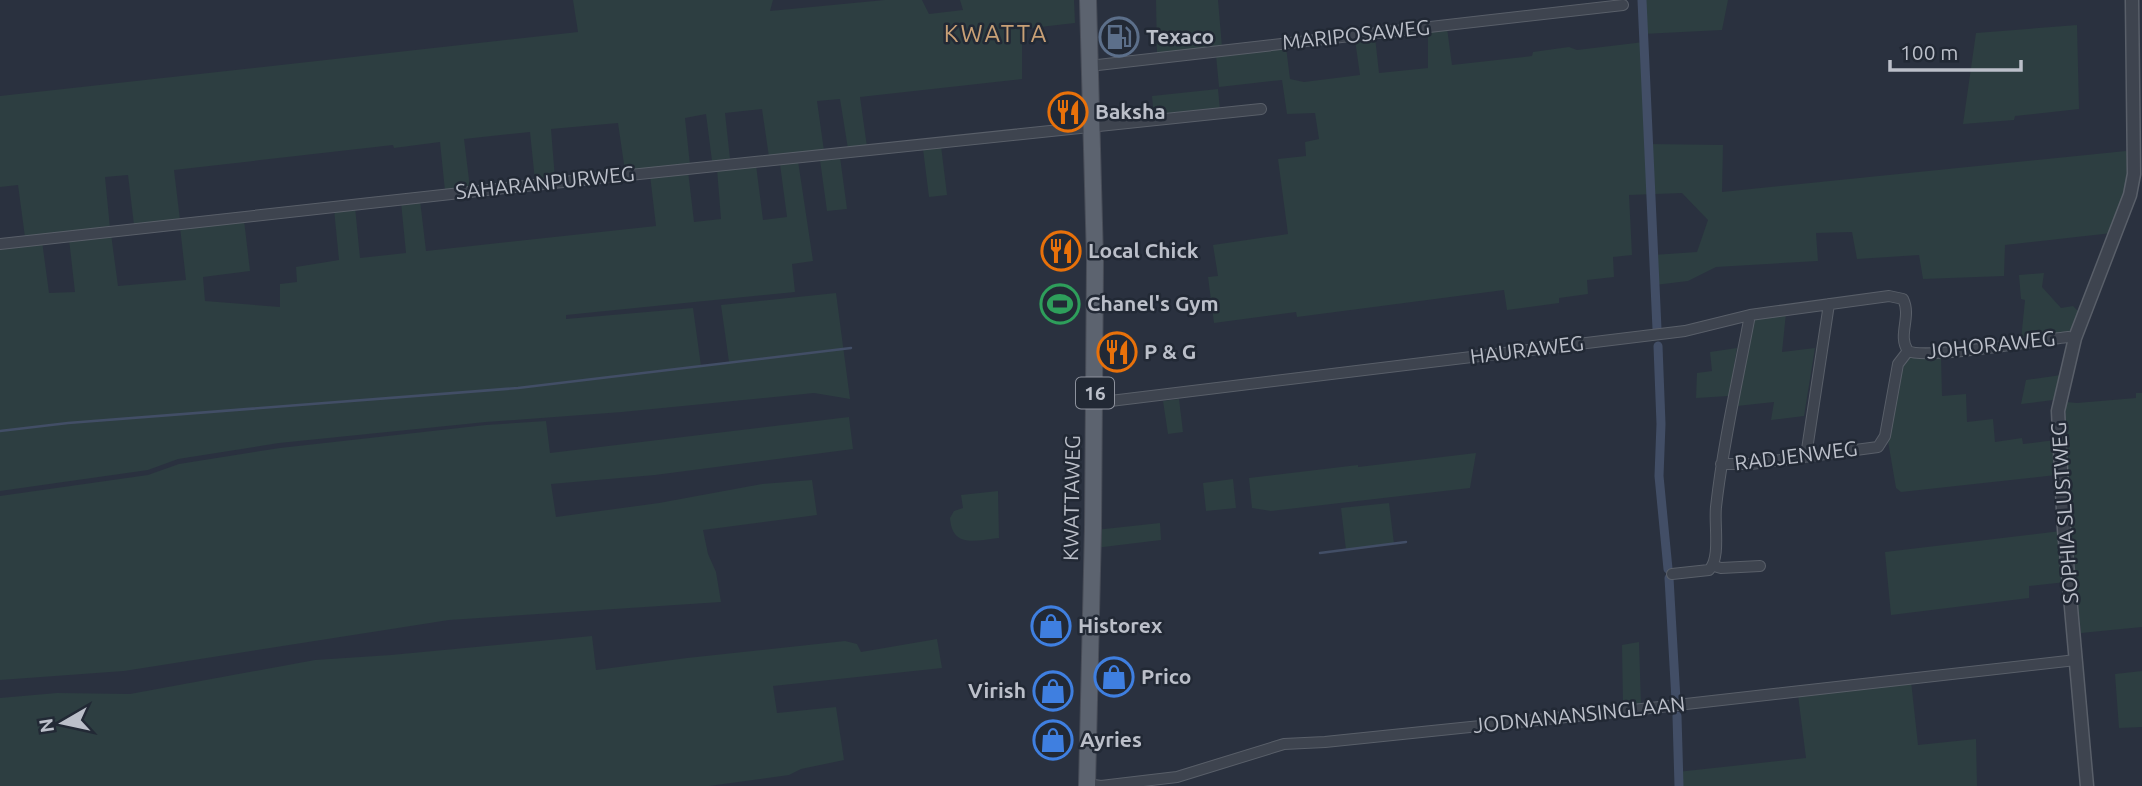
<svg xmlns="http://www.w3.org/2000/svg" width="2142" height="786" font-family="Ubuntu,sans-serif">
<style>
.green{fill:#2d3e41}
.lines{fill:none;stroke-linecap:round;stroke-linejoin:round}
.stream{stroke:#424e66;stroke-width:2.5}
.canal{stroke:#424e66;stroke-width:9}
.minor-casing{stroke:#595f69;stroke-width:12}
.tertiary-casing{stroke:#595f69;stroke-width:15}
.primary-casing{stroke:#484d58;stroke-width:18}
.minor{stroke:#3e444f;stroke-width:10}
.tertiary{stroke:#3e444f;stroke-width:12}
.primary{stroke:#5c636f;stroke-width:16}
.labels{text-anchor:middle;stroke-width:5;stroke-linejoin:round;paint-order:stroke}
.shield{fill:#222935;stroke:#8d929d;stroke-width:2}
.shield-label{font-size:19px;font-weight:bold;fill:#bbbfc9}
.street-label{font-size:21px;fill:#bbbfc9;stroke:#222935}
.poi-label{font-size:21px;font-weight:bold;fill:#bbbfc9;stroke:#222935;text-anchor:start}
.quarter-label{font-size:24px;letter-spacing:2px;fill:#c9a076;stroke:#222935}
</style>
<rect width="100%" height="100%" fill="#2a313f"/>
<path class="green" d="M573,0H773L770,11L885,0H922L929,14L963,10L960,0H1074L1075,23L1022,29V79L860,97L867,147L848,149L840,99L817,101L824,151L769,157L762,109L725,113L730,159L712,161L706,114L685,118L690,165L625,171L618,123L551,129L555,179L535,181L530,132L464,139L470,188L445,191L440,142L394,148L393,145L174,170L180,220L134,225L128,175L105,177L110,228L25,237L18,185L0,187V96L578,32Z
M1156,0H1218L1222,47L1157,54Z
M1642,0H1728L1722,30L1643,34Z
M2077,25L2079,109L2015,116L2014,120L1963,124L1976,33Z
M1447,28L1452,65L1532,56L1533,52L1569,47L1577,50L1644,42L1648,144L1723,145L1722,192L2126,151C2138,172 2119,210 2112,233L2005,245L2004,276L1923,279L1919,255L1857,259L1852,232L1816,233L1818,261L1716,267L1688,281L1655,285L1653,255L1697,252L1708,220L1682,193L1629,195L1632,255L1613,257L1614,277L1587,280L1588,294L1559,298V303L1507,310L1504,290L1297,317L1296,312L1214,323L1208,277L1218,276L1213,245L1288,234L1278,159L1306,156L1305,142L1319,139L1315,113L1287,114L1282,80L1219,87L1216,55L1286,47L1290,79L1304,82L1360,75L1355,40L1375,37L1379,73L1428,68V30Z
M1218,89L1220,110L1154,117L1152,96Z
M941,146L947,195L929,197L923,149Z
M840,157L847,209L827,211L820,160Z
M798,161L813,261L792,264L795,292L566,315V319L693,308L701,366L729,362L721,305L836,293L850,399L814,393L622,412L486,422L279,443L178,459L148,470L0,491V246L42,241L49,293L75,292L69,239L111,234L118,286L186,280L180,227L244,220L250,271L203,277L205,301L280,307V284L297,282L296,267L339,260L334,209L355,207L360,258L406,253L401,202L420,200L426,251L656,226L650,175L688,171L694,222L721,219L717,169L756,165L763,220L787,217L780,164Z
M2044,273L2042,287L2061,308L2073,306L2080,313L2073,331L2068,333L2021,340L2025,300L2021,299L2019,275Z
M1786,313L1782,352L1815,348L1804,416L1771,420L1774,402L1737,406L1754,318Z
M1737,348L1729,396L1696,398L1697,373L1712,371L1710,352Z
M1941,356L1942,396L1966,394L1967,422L1993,419L1995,442L2022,438L2023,444L2055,440L2056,475L1901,492L1896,488L1888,441L1900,364L1908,358Z
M2061,375L2053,400L2021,404L2026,380Z
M2136,393H2142V627L2081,633L2064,460L2063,410L2066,402L2077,403L2136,398Z
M1179,399L1183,432L1168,434L1163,401Z
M849,417L853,449L655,475L551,484L556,517L659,503L762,484L812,480L817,515L703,530L708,554L716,572L721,602L449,620L124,671L0,680V496L148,475L179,464L280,448L486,425L546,421L550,453Z
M1476,453L1470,488L1271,511L1252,508L1249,478L1358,465V467Z
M1233,479L1236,508L1206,511L1203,483Z
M998,491L999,538C977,540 952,549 950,518L954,511L963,508L961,495Z
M1389,503L1394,544L1346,550L1341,508Z
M1160,523L1161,540L1095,548V530Z
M2061,531L2066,582L2029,586V598L1891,615L1885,552Z
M592,636L596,670L687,658L845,641L857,644L861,652L937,639L942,668L773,686L777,713L836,707L844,760L801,769L789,775L709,786H0V698L57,693L130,694L315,660L391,655Z
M1639,642L1641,705L1623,706L1622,645Z
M2142,671V727L2119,728L2115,674Z
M1911,681L1918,745L1976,739L1977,786H1679L1677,772L1806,758L1798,695Z"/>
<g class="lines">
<path class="stream" d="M0,431L68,423L518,388L851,348
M1320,553L1406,542"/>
<path class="canal" d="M1642,0L1657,329
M1658,346L1661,424L1659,476L1668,569
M1669,578L1676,700
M1677,716L1679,786"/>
<g class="minor-casing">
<path id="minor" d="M1089,66L1623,5
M0,244L515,187L1261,109
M1908,351C1926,360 2041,340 2068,337L2075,338
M1094,403L1685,331L1750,315L1889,296L1903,299C1912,317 1897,335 1908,351
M1806,456L1829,304
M1721,464H1751L1878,447L1885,436L1898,364L1908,351
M1714,566L1721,568L1760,566
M1672,574L1709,570C1721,558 1714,525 1716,507C1723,443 1738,379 1750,315
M1087,784L1101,786L1177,777L1284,744L1325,742L1624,711L2076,660"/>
</g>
<g class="tertiary-casing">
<path id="tertiary" d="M2087,786L2064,529L2058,411L2075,338L2130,195L2134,174L2132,0"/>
</g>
<g class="primary-casing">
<path id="primary" d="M1087,786L1093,528L1095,260L1088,0"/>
</g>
<use href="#minor" class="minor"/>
<use href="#tertiary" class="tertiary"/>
<use href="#primary" class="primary"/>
</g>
<defs>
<g id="fuel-ring" transform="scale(2.0125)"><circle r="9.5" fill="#222935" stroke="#5c6f8a" stroke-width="1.5"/><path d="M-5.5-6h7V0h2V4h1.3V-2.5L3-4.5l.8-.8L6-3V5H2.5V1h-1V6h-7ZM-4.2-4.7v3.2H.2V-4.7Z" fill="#5c6f8a"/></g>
<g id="restaurant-ring" transform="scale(2.0125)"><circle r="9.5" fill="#222935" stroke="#e8710a" stroke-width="1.5"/><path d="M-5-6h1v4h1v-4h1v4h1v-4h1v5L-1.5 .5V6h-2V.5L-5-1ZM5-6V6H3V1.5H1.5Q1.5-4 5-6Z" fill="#e8710a"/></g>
<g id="stadium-ring" transform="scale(2.0125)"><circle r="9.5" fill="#222935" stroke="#2e9e5b" stroke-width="1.5"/><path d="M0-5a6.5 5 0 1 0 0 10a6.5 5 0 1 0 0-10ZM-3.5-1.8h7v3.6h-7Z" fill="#2e9e5b"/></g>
<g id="shop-ring" transform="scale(2.0125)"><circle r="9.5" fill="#222935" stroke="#3f7fe0" stroke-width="1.5"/><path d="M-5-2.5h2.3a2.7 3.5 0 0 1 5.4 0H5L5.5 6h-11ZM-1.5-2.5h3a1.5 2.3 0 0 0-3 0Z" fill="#3f7fe0"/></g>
</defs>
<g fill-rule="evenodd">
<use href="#fuel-ring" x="1119" y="37"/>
<use href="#restaurant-ring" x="1068" y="112"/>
<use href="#restaurant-ring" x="1061" y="251"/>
<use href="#stadium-ring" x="1060" y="304"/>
<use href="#restaurant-ring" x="1117" y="352"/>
<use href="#shop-ring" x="1051" y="626"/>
<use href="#shop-ring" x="1114" y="677"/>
<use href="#shop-ring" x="1053" y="691"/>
<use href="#shop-ring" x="1053" y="740"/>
</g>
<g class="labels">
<rect class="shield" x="1076" y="377.5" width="38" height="31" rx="5"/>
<g class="shield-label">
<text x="1095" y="400">16</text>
</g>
<g class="street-label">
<text transform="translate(1356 35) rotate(-6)" y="7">MARIPOSAWEG</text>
<text transform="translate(545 183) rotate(-6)" y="7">SAHARANPURWEG</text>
<text transform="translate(1991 345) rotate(-6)" y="7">JOHORAWEG</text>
<text transform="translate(1527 350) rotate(-7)" y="7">HAURAWEG</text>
<text transform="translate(1796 456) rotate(-7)" y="7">RADJENWEG</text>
<text transform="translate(1072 498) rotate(-89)" y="7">KWATTAWEG</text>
<text transform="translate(2065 513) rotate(-94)" y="7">SOPHIA SLUSTWEG</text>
<text transform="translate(1579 715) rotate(-6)" y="7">JODNANANSINGLAAN</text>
</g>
<g class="poi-label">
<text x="1146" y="44">Texaco</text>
<text x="1095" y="119">Baksha</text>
<text x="1088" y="258">Local Chick</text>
<text x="1087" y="311">Chanel's Gym</text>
<text x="1144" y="359">P &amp; G</text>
<text x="1078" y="633">Historex</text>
<text x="1141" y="684">Prico</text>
<text x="1026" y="698" text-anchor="end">Virish</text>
<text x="1080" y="747">Ayries</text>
</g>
<g class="quarter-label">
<text x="996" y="42">KWATTA</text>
</g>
</g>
<g transform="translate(63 723) rotate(261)" stroke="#222935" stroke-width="5" paint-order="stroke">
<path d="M0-5L12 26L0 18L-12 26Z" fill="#bbbfc9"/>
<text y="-10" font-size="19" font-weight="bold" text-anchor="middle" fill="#bbbfc9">N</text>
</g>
<path d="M1890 60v10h131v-10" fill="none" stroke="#bbbfc9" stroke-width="3.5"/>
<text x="1900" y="60" font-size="21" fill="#bbbfc9" stroke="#222935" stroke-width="5" paint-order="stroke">100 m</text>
</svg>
